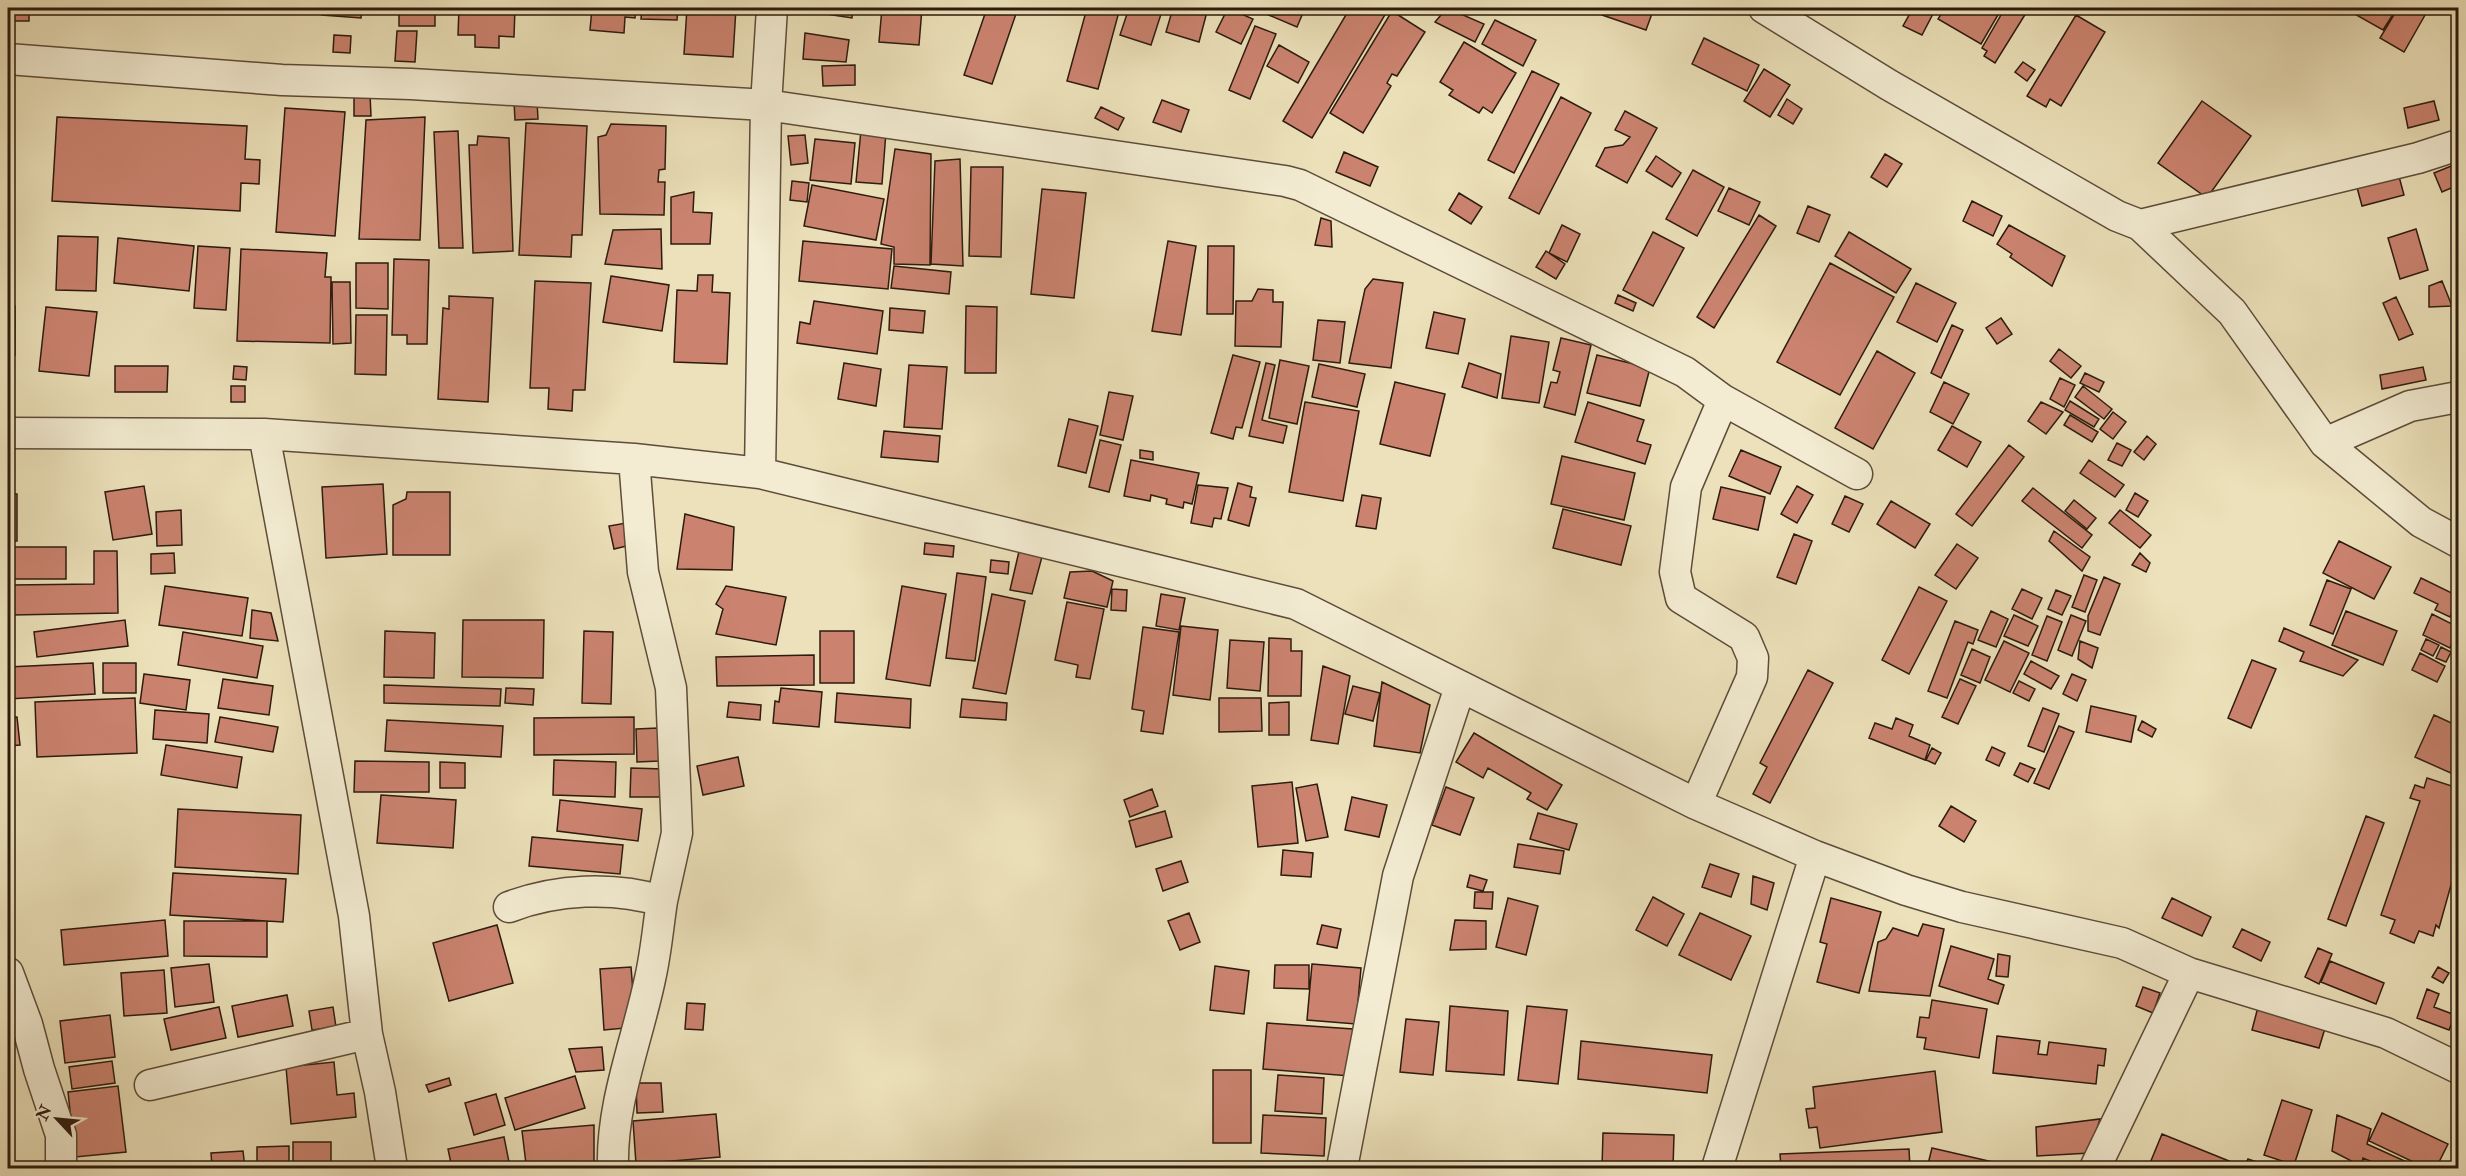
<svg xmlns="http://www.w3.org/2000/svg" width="2466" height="1176" font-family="'IM FELL Double Pica',serif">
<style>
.building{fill:#cb8370;stroke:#2d1b0e;stroke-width:1.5}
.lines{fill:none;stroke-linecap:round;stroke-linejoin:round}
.street-casing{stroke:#5d4c39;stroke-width:33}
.street{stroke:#f3ecd2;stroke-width:30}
</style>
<rect width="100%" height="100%" fill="#ece1ba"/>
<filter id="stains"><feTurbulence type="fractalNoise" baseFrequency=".00333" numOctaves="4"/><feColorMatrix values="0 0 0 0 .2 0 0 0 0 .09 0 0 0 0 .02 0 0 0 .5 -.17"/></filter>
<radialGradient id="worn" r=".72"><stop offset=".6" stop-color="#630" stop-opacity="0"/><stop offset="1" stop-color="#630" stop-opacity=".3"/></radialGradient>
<path class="building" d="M8,8H29V21H8Z
M41,8H70V11L41,10Z
M279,8H318L317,13L279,11Z
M323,8H362L361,18L322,15Z
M399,8H435V26H399Z
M459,8H515L514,37L499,36V48L475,47V35H458Z
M592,8H636L635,18L625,17L624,33L590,30Z
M642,8H678L677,20L641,19Z
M687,8H736L733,57L684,54Z
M813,8H853L852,18L813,12Z
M882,8H922L919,45L879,42Z
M987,8H1018L992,84L964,75Z
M1087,8H1120L1098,89L1067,81Z
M1129,8H1163L1151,45L1120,35Z
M1173,8H1208L1199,42L1166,32Z
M1228,8L1253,19L1241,44L1216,32Z
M1266,8H1305L1297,27L1264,13Z
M1350,8H1389L1312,138L1283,121Z
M1447,8L1484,24L1475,42L1435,22Z
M1605,8H1654L1646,30L1602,15Z
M1913,8H1936L1922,35L1903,26Z
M1945,8H2002L1981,44L1938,19Z
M2005,8H2014L2026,13L1995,63L1984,56L1987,51L1982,48Z
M2344,8H2397L2383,30Z
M2398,8H2429L2404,52L2380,38Z
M1392,11L1425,32L1397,76L1392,74L1387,83L1391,86L1363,133L1330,113Z
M2076,15L2105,32L2061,106L2050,99L2046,107L2027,96Z
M1495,20L1536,40L1523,66L1482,44Z
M1255,26L1276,34L1250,99L1229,90Z
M397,31H417L415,62L395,61Z
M805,33L849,40L846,62L803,59Z
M334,35L351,36L350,53L333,52Z
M1704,38L1759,65L1747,91L1692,64Z
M1464,42L1516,73L1492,113L1483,107L1479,113L1449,95L1453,90L1440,82Z
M1279,45L1309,62L1298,83L1267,66Z
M2023,62L2035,70L2027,81L2015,72Z
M855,65V85L823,86L822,66Z
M1764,69L1790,85L1770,117L1744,101Z
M1532,71L1559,84L1514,173L1488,160Z
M370,94L371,116H354V95Z
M1561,97L1591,113L1539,214L1509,198Z
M1787,99L1802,109L1793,124L1778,115Z
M1162,100L1189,110L1181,132L1153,122Z
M537,101L538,119L515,120L514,102Z
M2202,101L2251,136L2207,198L2158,163Z
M2434,101L2439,120L2408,128L2404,108Z
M1101,107L1124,118L1118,130L1095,118Z
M285,108L345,112L335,236L276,232Z
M1625,111L1657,128L1627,183L1596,166L1605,148L1623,145L1630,137L1615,130Z
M8,115H12L11,193H8Z
M57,117L247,126L245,159L260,160L259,184L241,183L240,211L52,201Z
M425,117L420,240L359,239L366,120Z
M526,123L587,126L582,235H572L571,257L519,255Z
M611,124L666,126L665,169L659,170L658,182H665L664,215L600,214L598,137L606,135Z
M861,130L886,132L882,184L856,182Z
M458,131L463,248H439L434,132Z
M805,135L808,163L791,165L788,136Z
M478,136L509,138L513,251L473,253L469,145H477Z
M815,139L855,143L851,184L810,180Z
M895,149L931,154L930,265L894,264V247L881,244Z
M1344,152L1378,167L1370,186L1336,172Z
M1885,154L1902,164L1887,187L1871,177Z
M1656,156L1681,173L1672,187L1646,171Z
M960,159L963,266L931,264L935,161Z
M2456,164L2458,185L2442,192L2434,173Z
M971,167H1003L1001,257L969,256Z
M2397,169L2404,195L2362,206L2355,180Z
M1693,170L1724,187L1697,236L1666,219Z
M792,181L809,183L807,202L790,200Z
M812,185L884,199L876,240L804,226Z
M1729,188L1760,202L1749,225L1718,211Z
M1042,189L1086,193L1074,298L1031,294Z
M694,192L693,212L712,213L710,244H671V197Z
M1459,193L1482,207L1471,224L1449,210Z
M1972,201L2002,216L1993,236L1963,221Z
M1808,206L1830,215L1819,242L1797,233Z
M1759,215L1776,226L1714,328L1697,317Z
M1321,218L1331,221L1332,247L1315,245Z
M1562,225L1580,234L1567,262L1549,253Z
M2009,225L2065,256L2052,286L2010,257L2012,254L1997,244Z
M661,229L662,269L605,264L613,230Z
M2416,229L2428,270L2400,279L2388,238Z
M1653,232L1684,248L1653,306L1623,290Z
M1849,232L1911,269L1896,293L1835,256Z
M58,236L98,237L96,291L56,290Z
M118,238L194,246L189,291L114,283Z
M803,241L892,249L888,289L799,281Z
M1168,241L1196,246L1181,335L1152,331Z
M198,246L230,248L226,310L194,308Z
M1208,246H1234L1233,314H1207Z
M241,249L327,253L325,277H331L330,343L237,341Z
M1546,251L1565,264L1556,279L1536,267Z
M394,259L429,260L427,344H407V335H392Z
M356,263H388V309L356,308Z
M1830,263L1894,297L1840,395L1777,362Z
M894,266L951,272L949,294L891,288Z
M698,275H713L712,292L730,293L727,364L674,362L677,290L697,291Z
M611,276L669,285L662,331L603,322Z
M1373,279L1403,283L1391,368L1349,363L1365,289Z
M535,281L591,283L585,390H573L572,411L548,409L549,388H530Z
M2442,281L2452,306L2429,307V286Z
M332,282H350L351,343L333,344Z
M1916,283L1956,303L1937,342L1897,322Z
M1258,289L1273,290V302H1283L1281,347L1235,346L1236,301H1252Z
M1618,295L1636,303L1633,311L1615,303Z
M449,296L493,298L488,402L438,399L443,308L449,309Z
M2396,297L2413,334L2399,340L2383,303Z
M814,301L883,311L877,354L797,343L800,322L810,324Z
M8,306H15V355H8Z
M966,306L997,307L996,373H965Z
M46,307L97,312L89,376L39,371Z
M890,308L925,311L923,333L889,330Z
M1434,312L1465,319L1458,354L1426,348Z
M356,315H387L386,375L355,374Z
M2001,318L2012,334L1997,344L1986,328Z
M1318,320L1345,322L1340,363L1313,360Z
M1952,325L1963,330L1941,378L1931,373Z
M1511,336L1549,342L1539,403L1502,398Z
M1561,338L1591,345L1575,415L1544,407L1551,382L1557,383L1560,372L1553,370Z
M2059,349L2081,366L2071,378L2050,361Z
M1877,351L1915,373L1873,449L1835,428Z
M1233,355L1260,362L1242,428L1236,427L1233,439L1211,433Z
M1597,355L1650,368L1640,406L1587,393Z
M1280,360L1309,366L1297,424L1269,418Z
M844,363L881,369L876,406L838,399Z
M1266,363L1275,365L1262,420L1287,426L1283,443L1249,436Z
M1469,363L1501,374L1497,398L1462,387Z
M1319,364L1365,374L1357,407L1312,397Z
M909,365L947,367L942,429L904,427Z
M115,366H168L167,392H115Z
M234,366L247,367L246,380L233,379Z
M2423,367L2426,380L2382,389L2380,375Z
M2085,373L2104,382L2099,392L2080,383Z
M2060,378L2075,385L2064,407L2050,399Z
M1395,382L1445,394L1430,456L1380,444Z
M1944,382L1969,394L1953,424L1930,412Z
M231,386H245V402H231Z
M2083,386L2112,409L2104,419L2075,397Z
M1109,392L1133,396L1123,440L1100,435Z
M2070,401L2099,419L2094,427L2065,410Z
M1305,402L1359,411L1343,501L1289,492Z
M1588,402L1644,420L1637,441L1651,445L1645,464L1575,442Z
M2041,402L2063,412L2046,434L2028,421Z
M2113,412L2126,422L2113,439L2100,429Z
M2070,415L2098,432L2092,442L2064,425Z
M1069,419L1098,426L1086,473L1058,466Z
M1952,426L1981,442L1967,467L1938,450Z
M884,431L940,436L938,462L881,457Z
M2147,436L2156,444L2144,460L2134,452Z
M1100,440L1121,445L1109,492L1089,487Z
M2117,443L2131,450L2122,466L2108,460Z
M2009,445L2024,457L1972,526L1956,514Z
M1140,450L1153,452V460L1140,458Z
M1741,450L1781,467L1770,494L1729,476Z
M1562,456L1635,473L1624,520L1551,504Z
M1131,460L1199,473L1192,504L1184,502L1183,508L1166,504L1167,499L1151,495L1150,501L1124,496Z
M2089,460L2124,485L2115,497L2080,473Z
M1238,483L1252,487L1250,497L1256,498L1249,526L1228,520Z
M383,484L387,554L326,558L322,487Z
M1198,485L1228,488L1221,519L1214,518L1212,527L1191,523Z
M144,486L152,534L113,540L105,492Z
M1797,486L1813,495L1797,523L1781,514Z
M1721,487L1765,497L1758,530L1713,519Z
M2033,488L2092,535L2082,548L2022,501Z
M407,492H450V555H393V505L406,499Z
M2135,493L2148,501L2138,517L2126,510Z
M8,494H17V541H8Z
M1362,495L1381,498L1376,529L1356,526Z
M1845,496L1863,504L1849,532L1832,524Z
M2074,500L2096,518L2087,529L2065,511Z
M1891,501L1930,524L1915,548L1877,524Z
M1563,509L1631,526L1621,565L1553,548Z
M181,510L182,545L157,546L156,512Z
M2120,510L2151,535L2140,548L2109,523Z
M685,514L734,527L732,570L677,569Z
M626,523L631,545L614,549L609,526Z
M2054,531L2090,557L2082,571L2049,541Z
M1794,534L1812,541L1796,584L1777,577Z
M2339,541L2391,567L2374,599L2323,573Z
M925,543L954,546L953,557L924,554Z
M1957,544L1978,558L1956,589L1935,575Z
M8,547H66V579H8Z
M1020,547L1043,553L1032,594L1010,590Z
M94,551H117L118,613L12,615L11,585L94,584Z
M174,553L175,573L151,574V554Z
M2140,553L2150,563L2146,572L2132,565Z
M991,560L1009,562L1008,574L990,572Z
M1092,571L1113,581L1107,607L1064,598L1070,572Z
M957,573L986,577L975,661L946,658Z
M2084,575L2097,580L2085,612L2072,607Z
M2104,577L2120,584L2100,635L2088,631V616Z
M2421,578L2458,596L2450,617L2435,610L2438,604L2414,593Z
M2327,580L2351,589L2333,634L2310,625Z
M165,586L248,598L242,636L159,625Z
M726,586L786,597L776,645L716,634L723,609L716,604Z
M902,586L946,594L930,686L886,679Z
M1919,587L1947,601L1909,674L1882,660Z
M1112,589L1127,590L1126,611L1111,610Z
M2022,589L2042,598L2032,619L2012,609Z
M2056,590L2071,596L2062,615L2048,609Z
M992,594L1025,601L1006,694L973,688Z
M1161,594L1185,598L1179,630L1156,626Z
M1067,602L1104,609L1090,679L1076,677L1078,665L1055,660Z
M252,610L271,613L278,641L250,638Z
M1991,611L2008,619L1996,647L1978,640Z
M2346,611L2397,631L2383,665L2332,645Z
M2432,614L2458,627L2450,648L2423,635Z
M2014,615L2038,626L2028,646L2004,636Z
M2071,615L2086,621L2072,656L2058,650Z
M2047,616L2062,622L2047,661L2032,655Z
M125,620L128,646L37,657L34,632Z
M463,620H544L543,678L462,677Z
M1955,621L1978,630L1973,644L1968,642L1947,698L1928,691Z
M1181,626L1218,630L1210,700L1173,695Z
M1143,627L1179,632L1163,734L1141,731L1144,711L1132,709Z
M2284,628L2358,660L2343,676L2300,661L2304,652L2279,641Z
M385,631L435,633L434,678L384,677Z
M584,631L613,632L611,704L582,703Z
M820,631H854V683H820Z
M183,632L263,646L257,678L178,665Z
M1269,638L1291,639V651H1302L1301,696H1268Z
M2426,639L2439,645L2433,656L2421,650Z
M1230,640L1264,642L1260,691L1227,688Z
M2004,641L2029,653L2010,692L1985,680Z
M2080,641L2098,648L2092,668L2078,659Z
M2441,647L2451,652L2446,662L2436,658Z
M1972,649L1990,657L1980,683L1961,675Z
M2420,653L2445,666L2437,682L2412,670Z
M814,655V685L717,686L716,657Z
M2252,660L2276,669L2251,728L2228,718Z
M2031,661L2059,676L2051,689L2024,674Z
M93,663L95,694L8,699V667Z
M103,663H136V693H103Z
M1323,666L1350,676L1338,744L1311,740Z
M1808,670L1833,683L1770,803L1753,794L1767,767L1760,763Z
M144,674L190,680L186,710L140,703Z
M2072,674L2086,680L2077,701L2063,694Z
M223,679L273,686L269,715L218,708Z
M1960,679L1976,686L1958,724L1942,717Z
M2019,681L2035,689L2029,701L2013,693Z
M1382,682L1430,705L1420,753L1374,746Z
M384,685L501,689L500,706L384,703Z
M1353,686L1380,693L1373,721L1345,714Z
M506,688L534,689L533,705L505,703Z
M781,688L822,692L819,727L773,723L775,701L779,702Z
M837,693L911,699L910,728L835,722Z
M135,698L137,753L37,757L35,702Z
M1219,698H1261L1262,731L1219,732Z
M962,699L1007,703L1006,720L960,717Z
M729,702L761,705L760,720L727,717Z
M1289,702V735H1269V703Z
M2091,706L2136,716L2131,742L2086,732Z
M2043,708L2059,714L2044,752L2028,746Z
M155,710L209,714L207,743L153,739Z
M2434,715L2458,726V762L2453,774L2415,757Z
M17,717L20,745L8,746V718Z
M220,717L278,727L273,752L215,742Z
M634,717V754L534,755V718Z
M1896,718L1913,725L1909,736L1930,745L1925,760L1869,738L1875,723L1892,729Z
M387,720L503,726L501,757L385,751Z
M2142,721L2156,729L2152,737L2138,730Z
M2059,726L2074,732L2049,789L2034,783Z
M658,728L659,761L637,762L636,729Z
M1474,733L1562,785L1547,810L1527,799L1531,793L1488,768L1483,778L1456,762Z
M166,745L242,757L237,788L161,775Z
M1992,747L2005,753L1999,766L1986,760Z
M1932,748L1941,753L1935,764L1926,760Z
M738,757L744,786L703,795L697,766Z
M554,760L616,762L615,797L553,795Z
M355,761L429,762V792H354Z
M440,762L465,763V788H440Z
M2020,763L2035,769L2028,782L2014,775Z
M631,768L664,769L663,797H630Z
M2427,778L2458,788V860L2439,928L2436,925L2433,936L2419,931L2414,943L2390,933L2395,920L2381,915L2420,801L2410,798L2415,785L2424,788Z
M1292,782L1298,843L1258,847L1252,786Z
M1317,784L1328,837L1306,841L1296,788Z
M1446,787L1474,798L1460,835L1432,825Z
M1152,789L1158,806L1130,817L1124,800Z
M381,795L456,800L453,848L377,843Z
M1352,797L1387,805L1379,837L1345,830Z
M560,800L642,809L638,841L557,831Z
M1951,806L1976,821L1964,842L1939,826Z
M178,809L301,815L298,874L175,867Z
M1165,811L1172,837L1136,847L1129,821Z
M1538,813L1577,824L1569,850L1530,839Z
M2366,816L2384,823L2346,926L2328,919Z
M532,837L623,845L620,874L529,866Z
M1518,844L1564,851L1560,874L1514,867Z
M1283,850L1313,853L1311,877L1281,875Z
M1181,861L1188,882L1163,891L1156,869Z
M1710,864L1739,874L1731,897L1702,887Z
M173,873L286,879L283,922L170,915Z
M1470,875L1487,880L1483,891L1467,887Z
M1753,876L1774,883L1767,910L1751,904Z
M1475,892H1493L1492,909L1474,908Z
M1653,897L1684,914L1667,946L1636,930Z
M1508,898L1538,906L1526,955L1496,947Z
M1831,898L1881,912L1859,993L1817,982L1827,944L1820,942Z
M2172,898L2211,917L2202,936L2162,918Z
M1189,913L1200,942L1180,950L1168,921Z
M1700,913L1751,936L1731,980L1679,955Z
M165,920L168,956L64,965L61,930Z
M1455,920L1486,921V949L1450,950Z
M184,921H267V957L184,956Z
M1923,924L1944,929L1930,996L1869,991L1878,942L1886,939L1893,928L1918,936Z
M497,925L513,983L449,1001L433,943Z
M1322,925L1341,929L1337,948L1317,944Z
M2242,929L2270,942L2261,961L2233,947Z
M1951,946L1994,959L1988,979L2004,985L1998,1004L1939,986Z
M2318,948L2332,954L2319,984L2305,977Z
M1998,954L2010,956L2008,977L1996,976Z
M2330,961L2384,983L2376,1004L2321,982Z
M209,964L214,1002L175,1007L171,968Z
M1312,964L1361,968L1356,1024L1307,1020Z
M1275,965H1309V989L1274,988Z
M1215,966L1249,971L1244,1014L1210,1010Z
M631,967L636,1027L604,1030L600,969Z
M2438,967L2449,973L2443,983L2432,977Z
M164,970L167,1013L124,1016L121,973Z
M2143,987L2160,993L2153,1013L2136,1006Z
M2427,989L2439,994L2434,1007L2455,1015L2449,1030L2417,1018Z
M287,995L293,1026L238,1037L232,1006Z
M1932,1000L1987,1009L1979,1058L1924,1049L1926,1038L1917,1037L1920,1017L1929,1018Z
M687,1003L705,1004L703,1030L685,1029Z
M1450,1006L1508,1011L1504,1075L1446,1071Z
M1527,1006L1567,1010L1558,1084L1518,1080Z
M219,1007L226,1038L171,1050L164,1019Z
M333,1007L336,1027L312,1030L309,1011Z
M2258,1007L2326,1025L2319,1048L2252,1030Z
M110,1015L115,1057L65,1063L60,1021Z
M1406,1019L1439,1022L1433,1075L1400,1072Z
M1267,1023L1353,1029L1350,1076L1263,1069Z
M1997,1036L2040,1041L2038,1054L2047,1055L2049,1042L2106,1049L2104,1066L2098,1065L2096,1084L1993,1073Z
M1581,1041L1712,1055L1707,1093L1578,1079Z
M602,1047L604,1070L576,1072L569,1049Z
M8,1060L13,1075L8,1076Z
M112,1061L115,1083L72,1089L69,1067Z
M334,1062L337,1095L354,1093L356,1117L291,1124L286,1067Z
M1213,1070H1251V1143H1213Z
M1935,1071L1942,1132L1820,1148L1817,1127L1809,1128L1806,1109L1815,1108L1813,1087Z
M1278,1075L1324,1078L1322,1114L1275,1111Z
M575,1076L585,1108L515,1130L505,1098Z
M449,1078L451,1085L429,1092L426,1085Z
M636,1083H661L663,1112L637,1113Z
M118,1086L126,1152L75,1157L68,1092Z
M496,1094L505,1125L474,1135L465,1103Z
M2282,1100L2312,1110L2294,1165L2264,1155Z
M2382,1113L2448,1144L2436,1168H2426L2369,1141Z
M716,1114L720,1157L636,1164L633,1121Z
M1263,1115L1326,1118L1324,1156L1261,1153Z
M2337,1115L2371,1129L2367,1144L2409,1163V1168H2387L2363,1158L2361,1166L2332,1151Z
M2100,1119L2090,1153L2037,1156L2036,1127Z
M594,1125V1163L526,1164L522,1131Z
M1603,1133L1674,1135L1673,1168L1602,1167Z
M2162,1134L2239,1165L2238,1168H2148Z
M504,1137L510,1167L452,1168L448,1149Z
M293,1142H331V1168H293Z
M289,1146V1168H257V1147Z
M1932,1148L2019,1168H1927Z
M1909,1149L1910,1168H1781L1780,1154Z
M243,1151L245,1168H212L211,1153Z
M2248,1159L2274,1168H2244Z
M1228,1162V1168H1194V1163Z"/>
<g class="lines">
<g class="street-casing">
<path id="street" d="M1764,8L1889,85L2117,216L2140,225L2232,312L2325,443L2421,522L2458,542
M8,59L282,80L411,84L766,105L1285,181L1300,185L1685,372L1723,400L1686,487L1675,572L1681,598L1744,637L1753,658L1752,677L1696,804
M2140,225L2418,158L2458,145
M1723,400L1857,474
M8,433L264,434L634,459L760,473L1296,604L1696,804L1815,856L1906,890L1962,907L2122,943L2189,973L2386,1033L2458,1068
M264,434L354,916L367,1034L380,1092L392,1168
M2325,443L2410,406L2458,397
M760,473L766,105L772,8
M509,907C556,889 613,886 662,901L677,833L671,688L643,572L634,459
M8,973L27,1024L39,1069L61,1135V1168
M150,1085L367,1034
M613,1168C611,1103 637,1041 650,979C656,953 658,927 662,901
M1342,1168L1398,876L1460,687
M1717,1168L1815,856
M2095,1168L2189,973"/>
</g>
<use href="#street" class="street"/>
</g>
<rect width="2466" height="1176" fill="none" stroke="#ece1ba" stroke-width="30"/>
<rect x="9" y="9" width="2448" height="1158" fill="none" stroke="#2d1b0e" stroke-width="3"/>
<rect x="15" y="15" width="2436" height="1146" fill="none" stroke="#2d1b0e" stroke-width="1.5"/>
<g transform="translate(57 1119) rotate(296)" stroke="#f3ecd2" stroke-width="4.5" paint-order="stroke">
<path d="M0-4.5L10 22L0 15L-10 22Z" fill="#2d1b0e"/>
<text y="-9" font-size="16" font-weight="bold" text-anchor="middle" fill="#2d1b0e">N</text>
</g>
<rect width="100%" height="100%" filter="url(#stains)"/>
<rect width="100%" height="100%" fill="url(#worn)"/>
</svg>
